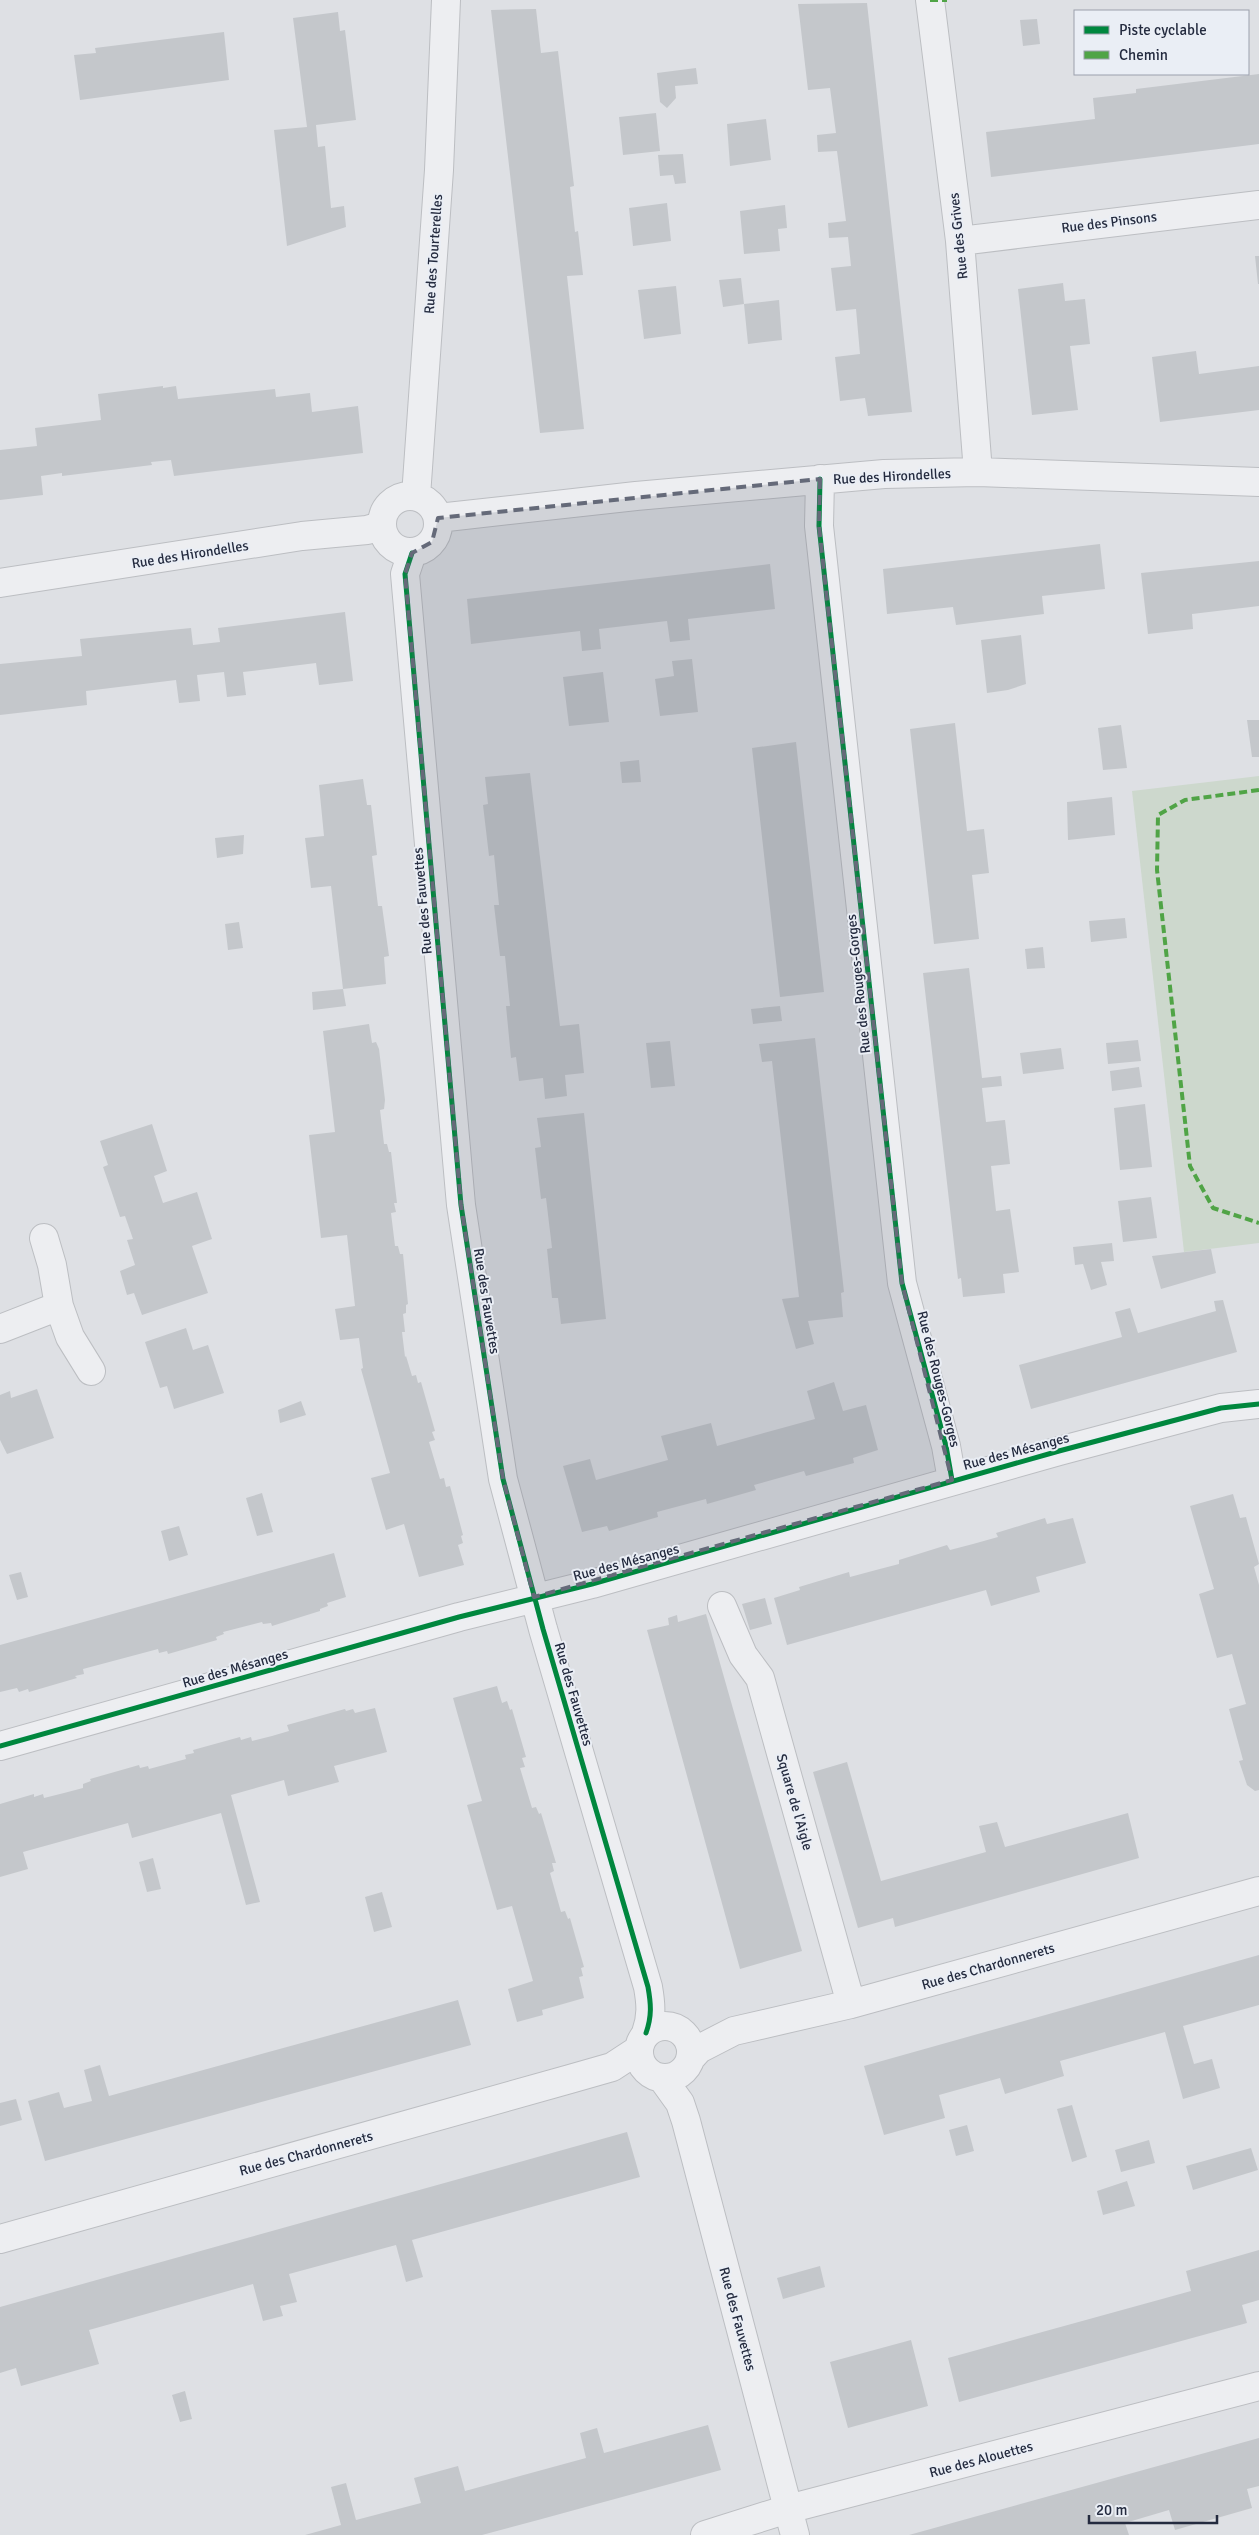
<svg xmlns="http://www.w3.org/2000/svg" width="1259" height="2535" font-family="Signika,sans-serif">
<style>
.green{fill:#cdd8cd}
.building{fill:#c4c7cb}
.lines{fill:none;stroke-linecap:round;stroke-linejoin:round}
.minor-casing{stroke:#bcbec2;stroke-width:30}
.minor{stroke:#edeef1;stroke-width:28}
.quiet{stroke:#50a446;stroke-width:4;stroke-dasharray:8 4;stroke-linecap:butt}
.cycleway-casing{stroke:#eaeef5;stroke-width:8}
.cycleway{stroke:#00873e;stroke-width:5}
.marked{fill:#656a79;fill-opacity:0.2;stroke:#656a79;stroke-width:4;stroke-dasharray:10 6;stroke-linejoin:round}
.labels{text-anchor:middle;stroke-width:4;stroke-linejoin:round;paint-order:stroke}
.street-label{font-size:14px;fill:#242b3f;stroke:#eaeef5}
</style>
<rect width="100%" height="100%" fill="#dee0e4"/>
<path class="green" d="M1259,776V1243L1184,1252L1132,791Z"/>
<path class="building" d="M867,3L912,412L868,416L865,398L840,401L835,357L860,354L856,309L836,311L831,268L851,266L848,237L829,238L828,223L846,221L837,151L818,152L817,135L836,133L830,88L808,90L798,4Z
M536,9L541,53L558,51L574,186L570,187L575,232L578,231L583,275L567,276L584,429L540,433L491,10Z
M338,12L340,31L345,30L356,120L316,125L318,147L325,146L331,208L344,206L346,227L287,246L274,130L307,127L293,18Z
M1037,19L1040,44L1023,46L1020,20Z
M224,32L229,80L80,100L74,55L96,53L95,48Z
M696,68L698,84L675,86L676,98L667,108L660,102L657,73Z
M1259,74V144L991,177L986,132L1095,119L1093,98L1136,93V89Z
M656,113L660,151L623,155L619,117Z
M766,119L771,160L730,166L727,124Z
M683,154L686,183L675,184L673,175L660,176L658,155Z
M667,203L671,241L633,246L629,208Z
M785,205L787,228L778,229L780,251L744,254L740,211Z
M1255,256H1259V284H1258Z
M741,278L744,304L723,307L719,280Z
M1063,283L1065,301L1085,299L1090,344L1070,346L1078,410L1032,415L1018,289Z
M676,286L681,334L644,339L638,290Z
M779,300L782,340L748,344L744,304Z
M1196,351L1199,374L1259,366V410L1160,422L1152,357Z
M163,386V388L176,386L178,399L275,389L276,397L310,393L312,412L358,406L363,453L174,476L171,460L151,462L152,465L62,476V473L41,476L43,495L0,500V450L37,446L35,428L101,420L98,394Z
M1100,544L1105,589L1042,596L1044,614L956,625L953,607L887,614L883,569Z
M1259,561V606L1192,614L1193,629L1148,634L1141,573Z
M770,564L775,609L688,619L690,640L670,642L667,621L599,629L601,649L582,651L580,631L471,644L467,599Z
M345,612L353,681L319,685L316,663L243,672L246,695L227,697L224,672L197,675L200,701L179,703L176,680L86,691L87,705L0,715V664L82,656L80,639L191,628L193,645L220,642L218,628Z
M1021,635L1026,684L1008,690L987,693L981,640Z
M692,659L698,712L660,716L655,679L674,676L672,661Z
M603,672L609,722L569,726L563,677Z
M1247,720H1259V757H1252Z
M955,723L967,831L984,829L989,873L972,875L979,939L934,944L910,729Z
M1121,725L1127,768L1103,770L1098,728Z
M796,742L824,992L780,997L752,748Z
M639,760L641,782L622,783L620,762Z
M530,773L560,1026L579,1024L584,1073L565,1075L567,1096L545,1099L543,1078L519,1081L516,1057L511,1058L506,1006H510L505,956H500L494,905H499L494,855L489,856L483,805L488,804L485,777Z
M363,779L367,805H371L377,855L372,856L378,906H382L389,956L384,957L386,984L343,989L331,886L311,888L305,838L324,836L319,785Z
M1112,797L1115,835L1068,840L1067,802Z
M244,835L243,854L217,858L215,838Z
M1125,918L1127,938L1091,942L1089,921Z
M239,922L243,948L228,950L225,924Z
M1043,947L1045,968L1027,969L1025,949Z
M969,968L982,1078L1001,1076L1002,1086L982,1088L986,1122L1005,1120L1010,1164L991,1166L996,1211L1010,1209L1019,1272L1003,1274L1005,1293L963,1297L961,1278L958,1279L923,973Z
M343,989L346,1006L313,1010L312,992Z
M780,1006L782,1021L753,1024L751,1009Z
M369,1024L372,1043L376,1042L379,1049L385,1100L384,1109L380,1110L384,1144H387L389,1152H391L397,1203H394L396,1212L391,1213L395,1246H398L400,1254H403L408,1304L406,1305V1313L403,1314L405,1332H402L405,1357L406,1356L412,1376L416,1375L418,1383L421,1382L435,1431L432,1432L435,1440L429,1442L440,1479L444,1478L446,1487L450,1486L463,1535L461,1536L463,1543L458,1545L464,1565L419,1577L404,1524L386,1530L371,1478L390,1473L361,1369L363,1368L359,1338L340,1340L335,1309L355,1306L347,1235L321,1238L309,1135L335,1132L323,1031Z
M815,1038L842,1274L844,1292L841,1293L843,1317L808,1321L814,1344L796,1349L782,1299L799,1297L772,1061L762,1062L759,1044Z
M1138,1040L1141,1061L1108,1064L1106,1043Z
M670,1041L675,1086L651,1088L646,1043Z
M1061,1048L1064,1069L1023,1074L1020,1053Z
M1139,1067L1142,1087L1112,1091L1110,1071Z
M1145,1104L1152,1167L1120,1170L1114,1108Z
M584,1113L606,1319L561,1324L558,1298H552L547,1249L552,1248L546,1198L541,1199L535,1148L541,1147L537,1118Z
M152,1124L167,1171L154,1176L163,1203L197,1192L212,1239L192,1246L208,1293L142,1315L134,1293L127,1295L120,1271L135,1265L127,1240L133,1239L125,1216L120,1217L111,1190L103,1167L108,1165L100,1141Z
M1151,1197L1157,1238L1123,1242L1118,1201Z
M1112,1243L1114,1261L1101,1262L1107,1285L1091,1290L1083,1264L1075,1265L1073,1247Z
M1211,1249L1216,1273L1161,1289L1152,1256Z
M1223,1300L1237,1352L1031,1409L1019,1365L1122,1337L1115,1312L1130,1308L1138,1333L1216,1311L1214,1301Z
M186,1328L193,1350L208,1345L224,1393L174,1409L167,1386L160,1388L145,1342Z
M834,1382L843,1411L866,1405L878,1450L853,1458L854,1463L806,1476L804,1471L754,1485L756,1490L707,1504L706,1499L657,1512L658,1517L609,1531L607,1526L582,1532L563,1466L590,1459L596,1480L668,1460L661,1436L711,1423L717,1446L815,1419L807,1391Z
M37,1389L54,1438L7,1454L0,1440V1395L10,1391L11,1398Z
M301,1401L306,1415L280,1423L278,1410Z
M262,1493L273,1532L257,1536L246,1498Z
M1233,1494L1240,1518L1246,1517L1259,1564L1254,1567L1259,1585V1790L1255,1791L1247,1785L1239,1761L1243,1760L1229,1709L1246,1704L1232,1654L1217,1658L1199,1594L1214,1589L1190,1506Z
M1045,1518L1047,1524L1073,1518L1086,1563L1036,1577L1040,1592L991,1606L986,1590L787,1645L774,1598L800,1590L799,1587L849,1572L850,1577L876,1570L899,1564V1560L947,1545L950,1550L973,1544L998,1537L996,1533Z
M179,1526L188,1555L169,1561L161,1531Z
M334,1553L346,1597L327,1603L328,1606L320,1609V1611L272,1626L271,1623L263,1624L262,1622L223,1632L224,1634L216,1637L217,1640L168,1654L167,1651L159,1653L158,1649L83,1669L84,1674L75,1676L77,1678L29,1692L28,1689L19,1692L17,1688L0,1692V1645Z
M21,1572L28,1597L17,1600L9,1575Z
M765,1598L772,1624L750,1630L742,1604Z
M706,1614L802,1951L740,1969L647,1630L669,1625L668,1618L677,1615L678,1622Z
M497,1686L502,1703L507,1701L510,1710L512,1709L526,1757L522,1758L525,1767L520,1768L532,1808L536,1807L539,1814L541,1813L556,1863H552L554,1871L550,1873L561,1912L565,1911L568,1919L570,1918L584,1967L581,1968L583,1976L579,1977L584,1998L542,2010L543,2015L517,2022L508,1989L533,1981L512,1906L497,1910L467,1805L482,1801L453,1698Z
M375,1708L387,1752L334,1766L339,1782L288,1796L284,1780L231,1795L260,1902L246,1905L221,1813L132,1838L128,1823L23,1852L28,1869L0,1877V1804L34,1794V1797L43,1794L44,1798L64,1793L83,1788V1784L91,1781L90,1779L139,1765L140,1768L148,1766L149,1769L186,1759L185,1755L194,1753L193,1750L240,1737L241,1740L251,1737L252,1741L272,1736L289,1731L287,1725L345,1709L346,1711L353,1709L355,1713Z
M847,1762L881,1881L986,1852L979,1826L997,1822L1005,1847L1128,1813L1139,1858L895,1927L893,1918L858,1928L813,1772Z
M153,1858L161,1889L147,1892L139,1862Z
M382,1892L392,1927L374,1932L365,1897Z
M1259,1955V2005L1183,2026L1194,2064L1212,2059L1220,2088L1183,2099L1165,2032L1060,2061L1064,2076L1005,2094L1000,2078L939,2095L945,2118L884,2135L864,2066Z
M458,2000L471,2045L45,2161L28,2101L59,2092L64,2108L92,2101L84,2070L100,2065L109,2096Z
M16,2099L22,2120L0,2126V2103Z
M1072,2105L1087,2157L1072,2162L1057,2109Z
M967,2125L974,2151L956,2156L949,2130Z
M627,2132L640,2177L412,2240L423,2277L406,2282L396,2245L289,2274L297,2302L280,2306L283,2316L263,2321L253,2284L89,2330L99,2364L21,2386L16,2368L0,2373V2307Z
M1149,2140L1155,2163L1121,2172L1115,2150Z
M1251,2148L1258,2170L1193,2190L1186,2166Z
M1127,2181L1135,2206L1103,2215L1097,2191Z
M1259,2250V2300L1242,2305L1247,2323L959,2402L948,2358L1191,2291L1186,2271Z
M820,2266L825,2287L783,2299L777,2278Z
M911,2340L928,2406L848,2428L830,2362Z
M185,2391L192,2419L180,2422L172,2395Z
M708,2425L721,2470L538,2520L482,2535H305L341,2525L331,2487L346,2483L356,2520L421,2503L414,2478L458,2466L465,2491L586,2458L580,2433L597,2428L604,2453Z
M1259,2438V2486L1247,2489L1252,2508L1175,2530L1169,2510L1125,2523L1129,2535H909Z"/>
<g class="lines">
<g class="minor-casing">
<path id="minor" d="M930,0L960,241L978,472
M960,241L1259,205
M820,479L819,526L902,1283L946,1446L952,1480
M382 524a28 28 0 1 1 56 0a28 28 0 1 1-56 0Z
M416,496L439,170L446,0
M438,518L636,496L884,474L978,472L1259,482
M412,553L405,574L461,1205L503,1479L543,1629L648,1987C651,2004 652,2016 646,2033
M0,583L302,536L367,530L381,526
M44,1238L52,1265L59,1306L70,1337L91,1371
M0,1329L59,1306
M722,1606L743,1655L760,1678L851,2004
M0,1746L459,1617L592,1584L1059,1451L1221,1408L1259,1404
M639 2052a26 26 0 1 1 52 0a26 26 0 1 1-52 0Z
M690,2059L699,2049L734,2031L851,2004L1259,1891
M662,2078L680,2103L686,2121L795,2535
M0,2239L570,2079L612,2067L638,2050
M705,2535L788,2509L1259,2386"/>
</g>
<use href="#minor" class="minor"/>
<path class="quiet" d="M930,0H947
M1259,790L1185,800L1158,815L1157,870L1190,1166L1213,1208L1259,1223"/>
<g class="cycleway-casing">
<path id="cycleway" d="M820,479L819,526L902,1283L946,1446L952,1480
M412,553L405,574L461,1205L503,1479L543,1629L648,1987C651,2004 652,2016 646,2033
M0,1746L459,1617L592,1584L1059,1451L1221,1408L1259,1404"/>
</g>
<use href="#cycleway" class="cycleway"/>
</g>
<path class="marked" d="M820,479L819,526L902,1283L952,1480L534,1597L503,1479L461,1205L405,574L412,553L432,542L438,518Z"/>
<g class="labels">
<g class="street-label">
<text transform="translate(1109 222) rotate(-7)" y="5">Rue des Pinsons</text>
<text transform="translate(958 236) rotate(-96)" y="5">Rue des Grives</text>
<text transform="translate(433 254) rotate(-86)" y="5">Rue des Tourterelles</text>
<text transform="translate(892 476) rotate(-3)" y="5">Rue des Hirondelles</text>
<text transform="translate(190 554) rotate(-9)" y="5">Rue des Hirondelles</text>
<text transform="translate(422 901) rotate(-95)" y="5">Rue des Fauvettes</text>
<text transform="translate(858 984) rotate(-96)" y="5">Rue des Rouges-Gorges</text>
<text transform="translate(487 1301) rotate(81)" y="5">Rue des Fauvettes</text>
<text transform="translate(939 1379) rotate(76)" y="5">Rue des Rouges-Gorges</text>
<text transform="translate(1016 1451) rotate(-15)" y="5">Rue des Mésanges</text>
<text transform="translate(626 1562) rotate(-15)" y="5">Rue des Mésanges</text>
<text transform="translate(235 1668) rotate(-16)" y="5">Rue des Mésanges</text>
<text transform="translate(574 1694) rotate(74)" y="5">Rue des Fauvettes</text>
<text transform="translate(795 1802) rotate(74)" y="5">Square de l'Aigle</text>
<text transform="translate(988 1966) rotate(-16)" y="5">Rue des Chardonnerets</text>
<text transform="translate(306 2153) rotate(-15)" y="5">Rue des Chardonnerets</text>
<text transform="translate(738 2319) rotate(75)" y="5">Rue des Fauvettes</text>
<text transform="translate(981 2459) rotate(-15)" y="5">Rue des Alouettes</text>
</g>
</g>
<rect x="1074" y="10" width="175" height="65" fill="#eaeef5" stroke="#9ba0ac"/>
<rect x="1084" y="26" width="25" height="8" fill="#00873e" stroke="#9ba0ac"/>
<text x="1119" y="35" font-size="15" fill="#242b3f">Piste cyclable</text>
<rect x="1084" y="51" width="25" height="8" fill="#50a446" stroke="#9ba0ac"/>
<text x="1119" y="60" font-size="15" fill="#242b3f">Chemin</text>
<path d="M1089 2515v8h128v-8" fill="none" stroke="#242b3f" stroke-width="2.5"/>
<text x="1096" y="2515" font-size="15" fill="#242b3f" stroke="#eaeef5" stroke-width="4" paint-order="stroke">20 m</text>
</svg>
